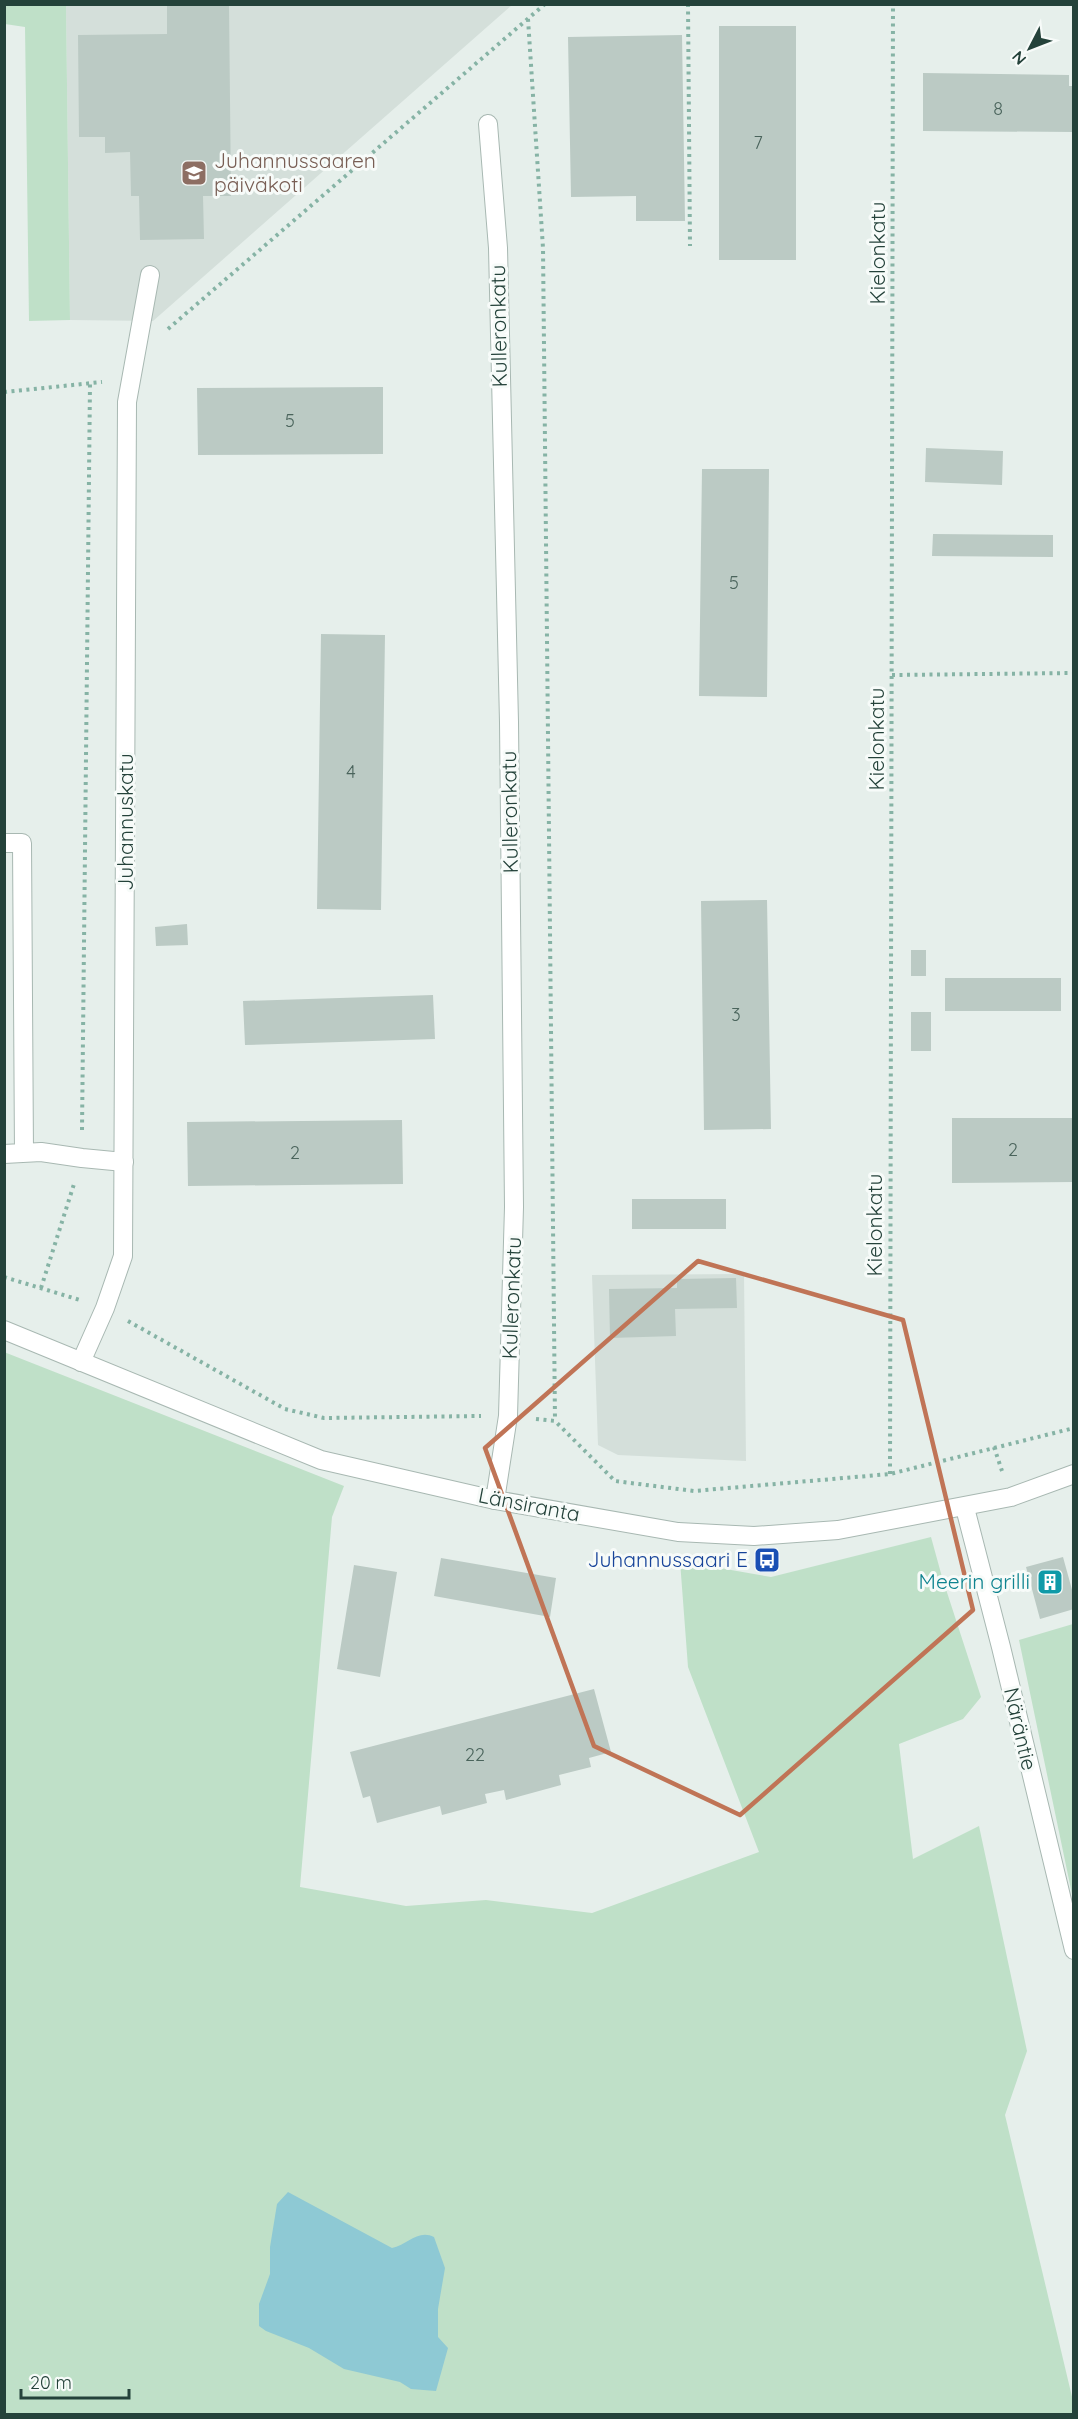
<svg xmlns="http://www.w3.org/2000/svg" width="1078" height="2419" font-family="Quicksand,sans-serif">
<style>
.built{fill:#d4dfda}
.green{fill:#bfe0c8}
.water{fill:#8ec9d4}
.building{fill:#bbcac4}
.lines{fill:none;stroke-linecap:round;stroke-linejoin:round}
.service-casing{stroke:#a8b8b2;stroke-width:20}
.minor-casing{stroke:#a8b8b2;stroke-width:20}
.tertiary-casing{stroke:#a8b8b2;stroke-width:20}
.path{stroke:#86b3a5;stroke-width:4;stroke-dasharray:3 4.5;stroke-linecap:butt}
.service{stroke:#fff;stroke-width:18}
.minor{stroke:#fff;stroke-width:18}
.tertiary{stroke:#fff;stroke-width:18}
.marked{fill:none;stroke:#c07456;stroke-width:4.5;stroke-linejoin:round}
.labels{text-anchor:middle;stroke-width:6;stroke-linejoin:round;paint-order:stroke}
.number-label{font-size:18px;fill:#4a645c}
.education-label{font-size:21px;fill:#785e54;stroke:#f7fbf9;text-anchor:start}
.street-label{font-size:21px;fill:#24423a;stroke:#f7fbf9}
.transit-label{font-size:21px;fill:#164399;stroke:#f7fbf9;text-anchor:end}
.culture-label{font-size:21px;fill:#0d838f;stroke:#f7fbf9;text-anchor:end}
</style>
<rect width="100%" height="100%" fill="#e6efeb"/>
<path class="built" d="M66,5H512L153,321L70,320Z
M744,1274L746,1461L618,1455L598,1445L592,1275Z"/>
<path class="green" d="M5,4L66,5L70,320L29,321L25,27L5,24Z
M4,1352L344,1486L332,1517L300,1887L406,1906L486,1900L592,1913L759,1852L688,1667L680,1561L771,1577L931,1537L942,1577L981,1697L963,1719L899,1744L913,1859L979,1826L1027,2051L1005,2115L1073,2401V2414H5Z
M1073,1624H1074L1073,1899L1019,1640Z"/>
<path class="water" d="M288,2192L392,2248C407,2245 418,2229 434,2237L445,2268L438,2309V2337L448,2348L436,2391L411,2389L400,2382L344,2369L309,2348L266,2331L259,2326V2304L270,2274V2247L277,2204Z"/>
<path class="building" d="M167,4H229L231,196H203L204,239L140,240L139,196H131L130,152L105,153V137H79L78,35L167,34Z
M719,26H796V260H719Z
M682,35L685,221H636V196L571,197L568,37Z
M923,73L1069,75V86H1074V132L923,131Z
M383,387V454L198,455L197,388Z
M926,448L1003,451L1002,485L925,482Z
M702,469H769L767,697L699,696Z
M933,534L1053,535V557L932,556Z
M321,634L385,635L381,910L317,909Z
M767,900L771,1129L704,1130L701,901Z
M187,924L188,945L156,946L155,927Z
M911,950H926V976H911Z
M945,978H1061V1011H945Z
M433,995L435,1039L245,1045L243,1001Z
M911,1012H931V1051H911Z
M952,1118H1074V1182L952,1183Z
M402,1120L403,1184L188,1186L187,1122Z
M632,1199H726V1229H632Z
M736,1278L737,1308L675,1309L676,1336L610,1338L609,1289L677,1288V1279Z
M1063,1557L1074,1597V1609L1040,1619L1026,1567Z
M441,1558L556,1578L550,1617L434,1596Z
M354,1565L397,1572L380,1677L337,1669Z
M594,1689L611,1752L589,1758L591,1767L559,1775L561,1785L506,1800L504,1790L485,1794L487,1803L442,1815L440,1806L377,1823L370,1796L363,1798L350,1752Z"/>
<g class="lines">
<g class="service-casing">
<path id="service" d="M4,843H22L24,1153
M4,1154L41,1152L82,1158L124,1162"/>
</g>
<g class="minor-casing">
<path id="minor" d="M488,124L498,248L509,722L514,1207L508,1416L495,1500
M81,1362L105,1308L123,1256L127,402L150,275
M965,1508L1001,1647L1074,1950"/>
</g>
<g class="tertiary-casing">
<path id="tertiary" d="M4,1330L321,1460L495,1500L678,1532L754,1536L838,1530L1011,1497L1074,1474"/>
</g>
<path class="path" d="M688,4L690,246
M528,19L543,248L555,1421
M168,329L545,4
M4,392L102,382
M892,675L1074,673
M82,1130L90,383
M4,1277L80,1300
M41,1288L74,1184
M128,1321L285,1409L324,1418L481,1416
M536,1419L555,1421L615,1481L694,1491L890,1474L1074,1428
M994,1447L1002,1471
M890,1474L893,4"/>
<use href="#service" class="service"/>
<use href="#minor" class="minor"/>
<use href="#tertiary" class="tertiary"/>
</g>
<path class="marked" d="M698,1261L903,1320L973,1610L740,1815L594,1746L485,1448Z"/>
<defs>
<g id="school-square" transform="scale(1.35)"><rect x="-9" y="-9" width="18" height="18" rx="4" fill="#8d6e63" stroke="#f7fbf9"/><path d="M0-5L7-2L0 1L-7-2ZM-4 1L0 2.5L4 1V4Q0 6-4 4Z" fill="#fff"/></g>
<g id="bus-square" transform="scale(1.35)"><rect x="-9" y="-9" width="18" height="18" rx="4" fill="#1a4fb4" stroke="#f7fbf9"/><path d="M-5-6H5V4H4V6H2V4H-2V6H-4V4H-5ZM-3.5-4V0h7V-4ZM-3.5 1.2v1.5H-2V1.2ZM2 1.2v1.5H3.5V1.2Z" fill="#fff"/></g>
<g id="building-square" transform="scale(1.35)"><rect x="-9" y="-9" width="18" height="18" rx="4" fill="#0f9aa8" stroke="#f7fbf9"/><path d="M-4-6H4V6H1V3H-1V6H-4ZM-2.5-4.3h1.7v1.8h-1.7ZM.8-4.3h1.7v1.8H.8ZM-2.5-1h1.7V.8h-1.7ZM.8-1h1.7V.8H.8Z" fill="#fff"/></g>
</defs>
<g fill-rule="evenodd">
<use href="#school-square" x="194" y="173"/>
<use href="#bus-square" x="767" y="1560"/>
<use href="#building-square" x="1050" y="1582"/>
</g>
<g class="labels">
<g class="number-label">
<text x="998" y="115">8</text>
<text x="758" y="149">7</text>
<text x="290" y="427">5</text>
<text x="734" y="589">5</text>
<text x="351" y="778">4</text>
<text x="736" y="1021">3</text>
<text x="1013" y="1156">2</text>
<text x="295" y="1159">2</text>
<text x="475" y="1761">22</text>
</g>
<g class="education-label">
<text x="214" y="168">Juhannussaaren<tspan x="214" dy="24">päiväkoti</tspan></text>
</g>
<g class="street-label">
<text transform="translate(878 253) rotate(-90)" y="7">Kielonkatu</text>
<text transform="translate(499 326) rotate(-91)" y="7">Kulleronkatu</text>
<text transform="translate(877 739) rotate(-90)" y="7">Kielonkatu</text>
<text transform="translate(510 812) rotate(-91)" y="7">Kulleronkatu</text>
<text transform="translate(126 822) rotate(-90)" y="7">Juhannuskatu</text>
<text transform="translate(875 1225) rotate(-90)" y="7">Kielonkatu</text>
<text transform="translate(512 1298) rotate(-88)" y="7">Kulleronkatu</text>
<text transform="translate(529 1505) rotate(11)" y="7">Länsiranta</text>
<text transform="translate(1020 1729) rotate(77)" y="7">Näräntie</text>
</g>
<g class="transit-label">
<text x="748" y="1567">Juhannussaari E</text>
</g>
<g class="culture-label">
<text x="1030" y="1589">Meerin grilli</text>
</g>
</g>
<rect width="1078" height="2419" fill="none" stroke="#24423a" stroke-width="12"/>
<g transform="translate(1030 48) rotate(228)" stroke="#f7fbf9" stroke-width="4.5" paint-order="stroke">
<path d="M0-4.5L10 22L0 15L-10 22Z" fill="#24423a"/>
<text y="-9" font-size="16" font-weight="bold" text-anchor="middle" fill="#24423a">N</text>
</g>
<path d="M21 2389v9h108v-9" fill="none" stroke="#24423a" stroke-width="3"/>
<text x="30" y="2389" font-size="18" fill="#24423a" stroke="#f7fbf9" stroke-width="4.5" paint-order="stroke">20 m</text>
</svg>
